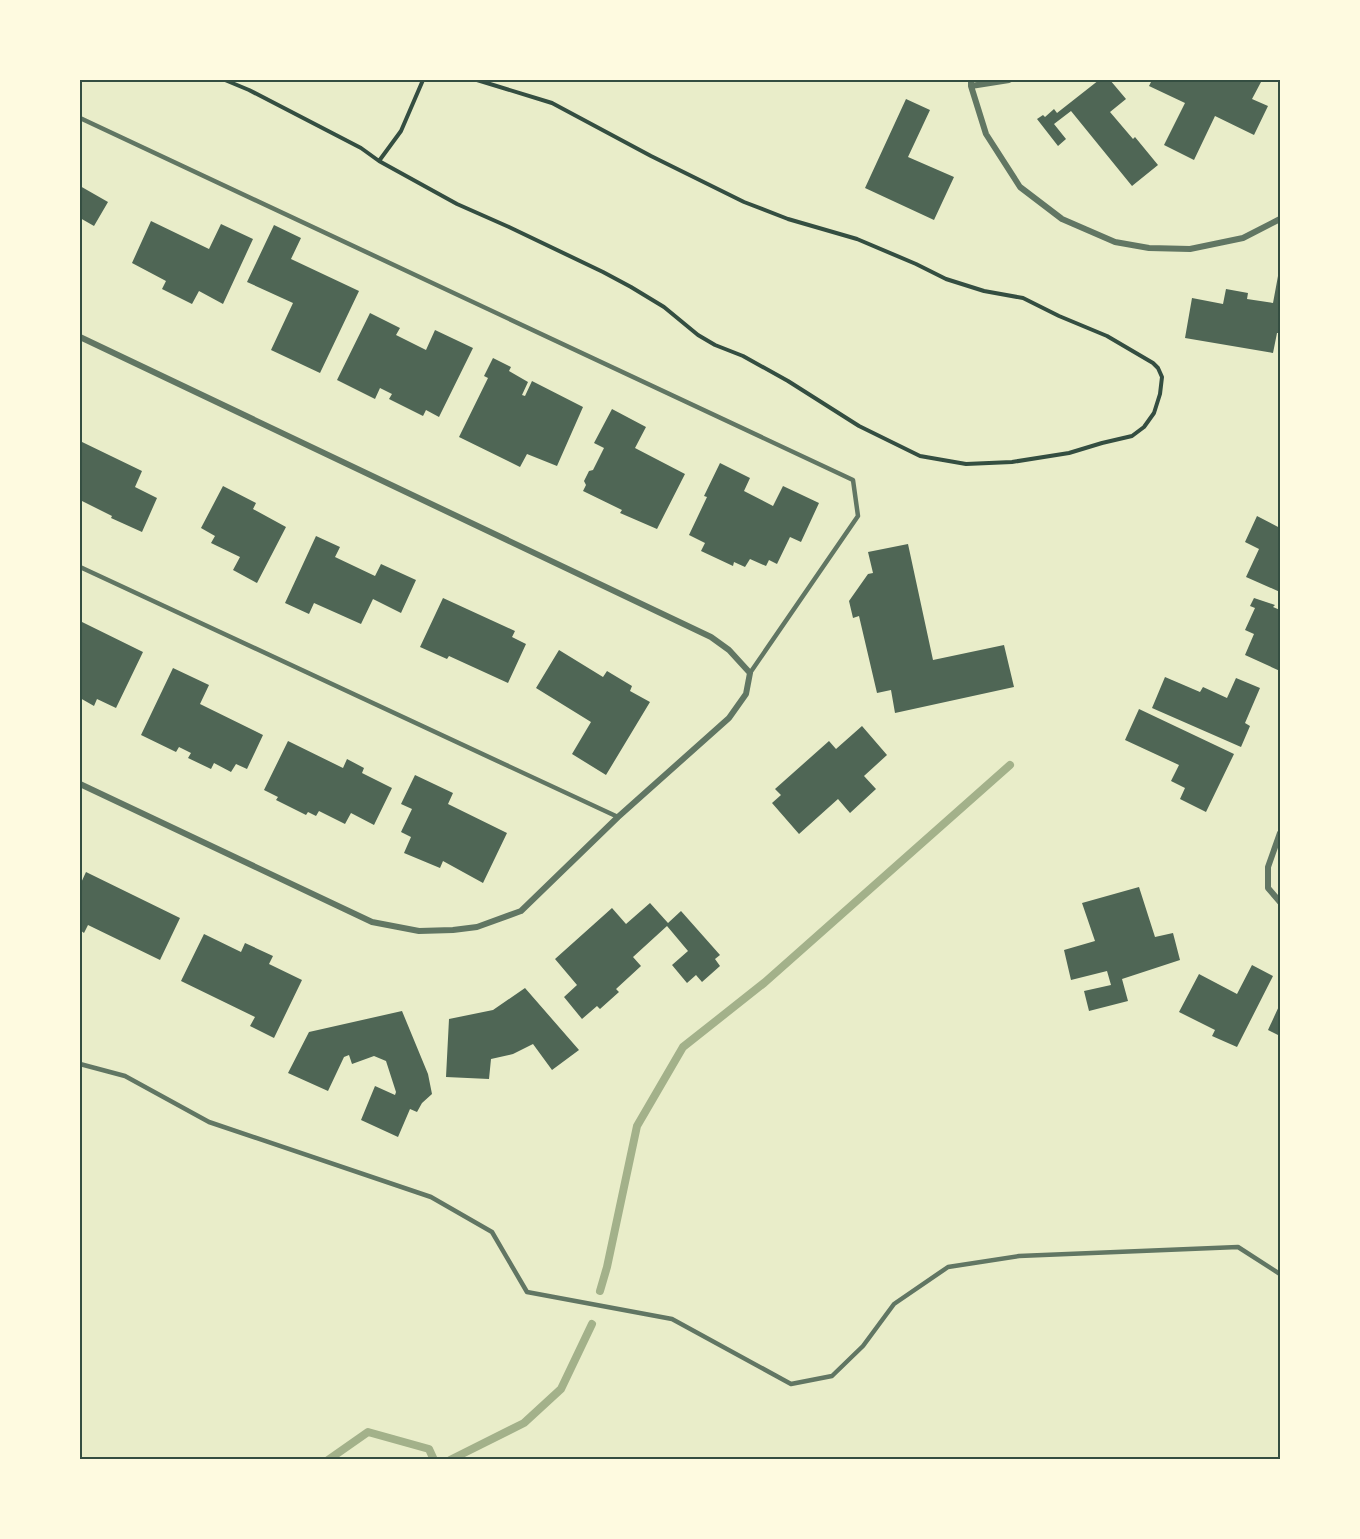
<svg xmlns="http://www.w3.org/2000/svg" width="1360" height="1539" font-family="Arial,sans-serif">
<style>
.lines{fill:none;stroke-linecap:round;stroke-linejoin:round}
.stream{stroke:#a3b18a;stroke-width:8}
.building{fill:#4f6655}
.path{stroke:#344e41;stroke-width:4}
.service{stroke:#617663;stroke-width:4.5}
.minor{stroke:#617663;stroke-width:6}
.neatline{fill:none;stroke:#344e41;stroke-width:2}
</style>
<rect width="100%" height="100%" fill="#e9edc9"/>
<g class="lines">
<path class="stream" d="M600,1291L607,1267L637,1126L683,1047L764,983L1010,765
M328,1460L368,1432L429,1449L434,1460
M450,1460L524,1423L561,1389L592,1324"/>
</g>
<path class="building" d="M1099,80H1110L1126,99L1110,112L1133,139L1135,137L1158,165L1132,186L1071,111L1054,124L1066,139L1058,146L1037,119L1043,115L1045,117L1054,109L1057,113Z
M1152,80H1255L1261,82L1252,99L1268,106L1254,135L1215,116L1194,160L1164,145L1185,103L1149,86Z
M906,99L930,110L908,157L954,177L934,220L865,188Z
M80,186L108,202L94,226L80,218Z
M151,221L209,249L221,224L253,239L223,304L199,291L192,304L162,289L166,281L132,263Z
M274,225L301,238L291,259L359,291L320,373L271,350L293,303L247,282Z
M1278,276H1280V333H1277L1273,353L1185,338L1192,298L1223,304L1226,289L1248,293L1247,299L1273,303Z
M370,313L400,328L396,335L426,350L435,330L473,348L439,417L426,410L423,416L389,399L392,394L380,388L375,399L337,380Z
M493,358L511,367L509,371L528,382L522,395L525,396L532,381L583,407L557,466L527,454L520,467L459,437L488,378L484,376Z
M612,409L646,427L635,448L685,474L657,529L620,513L622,510L583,491L586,485L584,481L589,471L593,470L604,448L594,443Z
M80,441L142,471L135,487L157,498L142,532L111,518L112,516L80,500Z
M720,463L750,478L744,491L773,506L783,486L819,503L801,542L790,537L777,564L769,560L766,566L750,559L745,567L734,562L733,566L701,551L705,543L689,535L707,497L704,496Z
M223,486L256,503L253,509L286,527L257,583L233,570L240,557L211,543L215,536L201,528Z
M1257,516L1280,528V592L1246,577L1259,549L1245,542Z
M316,536L340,547L335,557L375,576L381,564L416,580L401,613L373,599L361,624L314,603L309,614L285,603Z
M908,544L933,660L1004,645L1014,687L895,713L891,690L877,693L859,616L853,618L849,601L868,574L873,573L868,552Z
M443,598L515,631L512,637L526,644L508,683L449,656L447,659L420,647Z
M1254,598L1275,605L1273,607L1280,610V671L1245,655L1254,634L1245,630L1255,608L1250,606Z
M80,621L143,652L116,708L97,699L94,706L80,698L81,692L80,691Z
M559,650L603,677L607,671L632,686L630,691L650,702L606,775L572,754L591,722L536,688Z
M173,668L209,685L200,704L263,735L247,769L236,764L231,772L214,763L211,769L188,758L191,753L179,747L176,752L141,735Z
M1165,677L1200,692L1203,687L1227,698L1236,678L1260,688L1245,723L1250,726L1241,747L1152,708Z
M1139,709L1234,754L1206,812L1180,799L1185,788L1171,781L1179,765L1125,740Z
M862,726L887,755L864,776L876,789L850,813L838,799L799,834L772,803L781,795L775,789L829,741L836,749Z
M288,741L343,768L347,759L364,768L362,773L392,788L374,825L351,813L345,824L319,811L316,816L308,812L306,815L276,800L278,797L264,790Z
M415,775L453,793L448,804L507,833L483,883L443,861L440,868L404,853L411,837L401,832L412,809L401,804Z
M86,872L180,918L160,960L88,925L84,933L80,930V885Z
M1139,887L1155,937L1173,933L1180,960L1122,979L1128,1001L1089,1011L1084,991L1111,985L1107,971L1071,980L1064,950L1095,941L1082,903Z
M650,903L668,923L681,911L720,955L715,959L720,966L702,982L696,975L687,983L672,965L688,951L667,926L633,957L641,966L616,989L619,992L600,1009L597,1006L582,1019L564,997L577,985L555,959L612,908L626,924Z
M204,934L241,952L245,943L273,956L269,964L302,980L274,1038L250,1026L255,1017L181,981Z
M1252,965L1273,976L1237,1047L1212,1036L1215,1030L1179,1012L1199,974L1237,994Z
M525,988L579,1050L552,1070L533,1044L513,1054L491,1059L489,1079L446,1077L449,1019L493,1010Z
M1280,1004V1036L1268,1030Z
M402,1011L428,1074L432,1094L422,1103L417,1112L410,1109L398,1137L361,1120L375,1086L395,1095L396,1092L386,1061L374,1056L352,1064L349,1055L344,1057L328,1091L288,1073L309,1032Z"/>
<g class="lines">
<path class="path" d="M225,80L249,90L361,148L379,161L457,204L509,227L603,272L631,287L664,307L698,335L715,345L743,356L788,381L859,426L920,456L966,464L1012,462L1069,453L1102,443L1132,436L1144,427L1154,413L1160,394L1162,377L1158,368L1153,363L1107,336L1059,316L1023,298L984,291L946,279L916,264L857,239L788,219L744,202L651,156L552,103L477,80
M379,161L401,131L423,80"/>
<path class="service" d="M80,118L853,480L858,516L750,673
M80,567L618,817
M80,1064L125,1076L209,1122L431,1197L492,1232L527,1292L672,1319L791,1384L832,1376L863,1346L894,1304L948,1267L1019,1256L1238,1247L1280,1274"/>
<path class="minor" d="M971,80V86L986,134L1020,187L1062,219L1115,242L1149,248L1190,249L1243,238L1280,219
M971,86L1009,80
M80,337L711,637L729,650L750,673L746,694L729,718L618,817L521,911L477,927L453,930L419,931L372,922L80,784
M1280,833L1268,867V888L1280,902"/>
</g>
<rect width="1360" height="1539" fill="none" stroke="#fefae0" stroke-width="162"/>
<rect x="81" y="81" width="1198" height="1377" class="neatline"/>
</svg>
